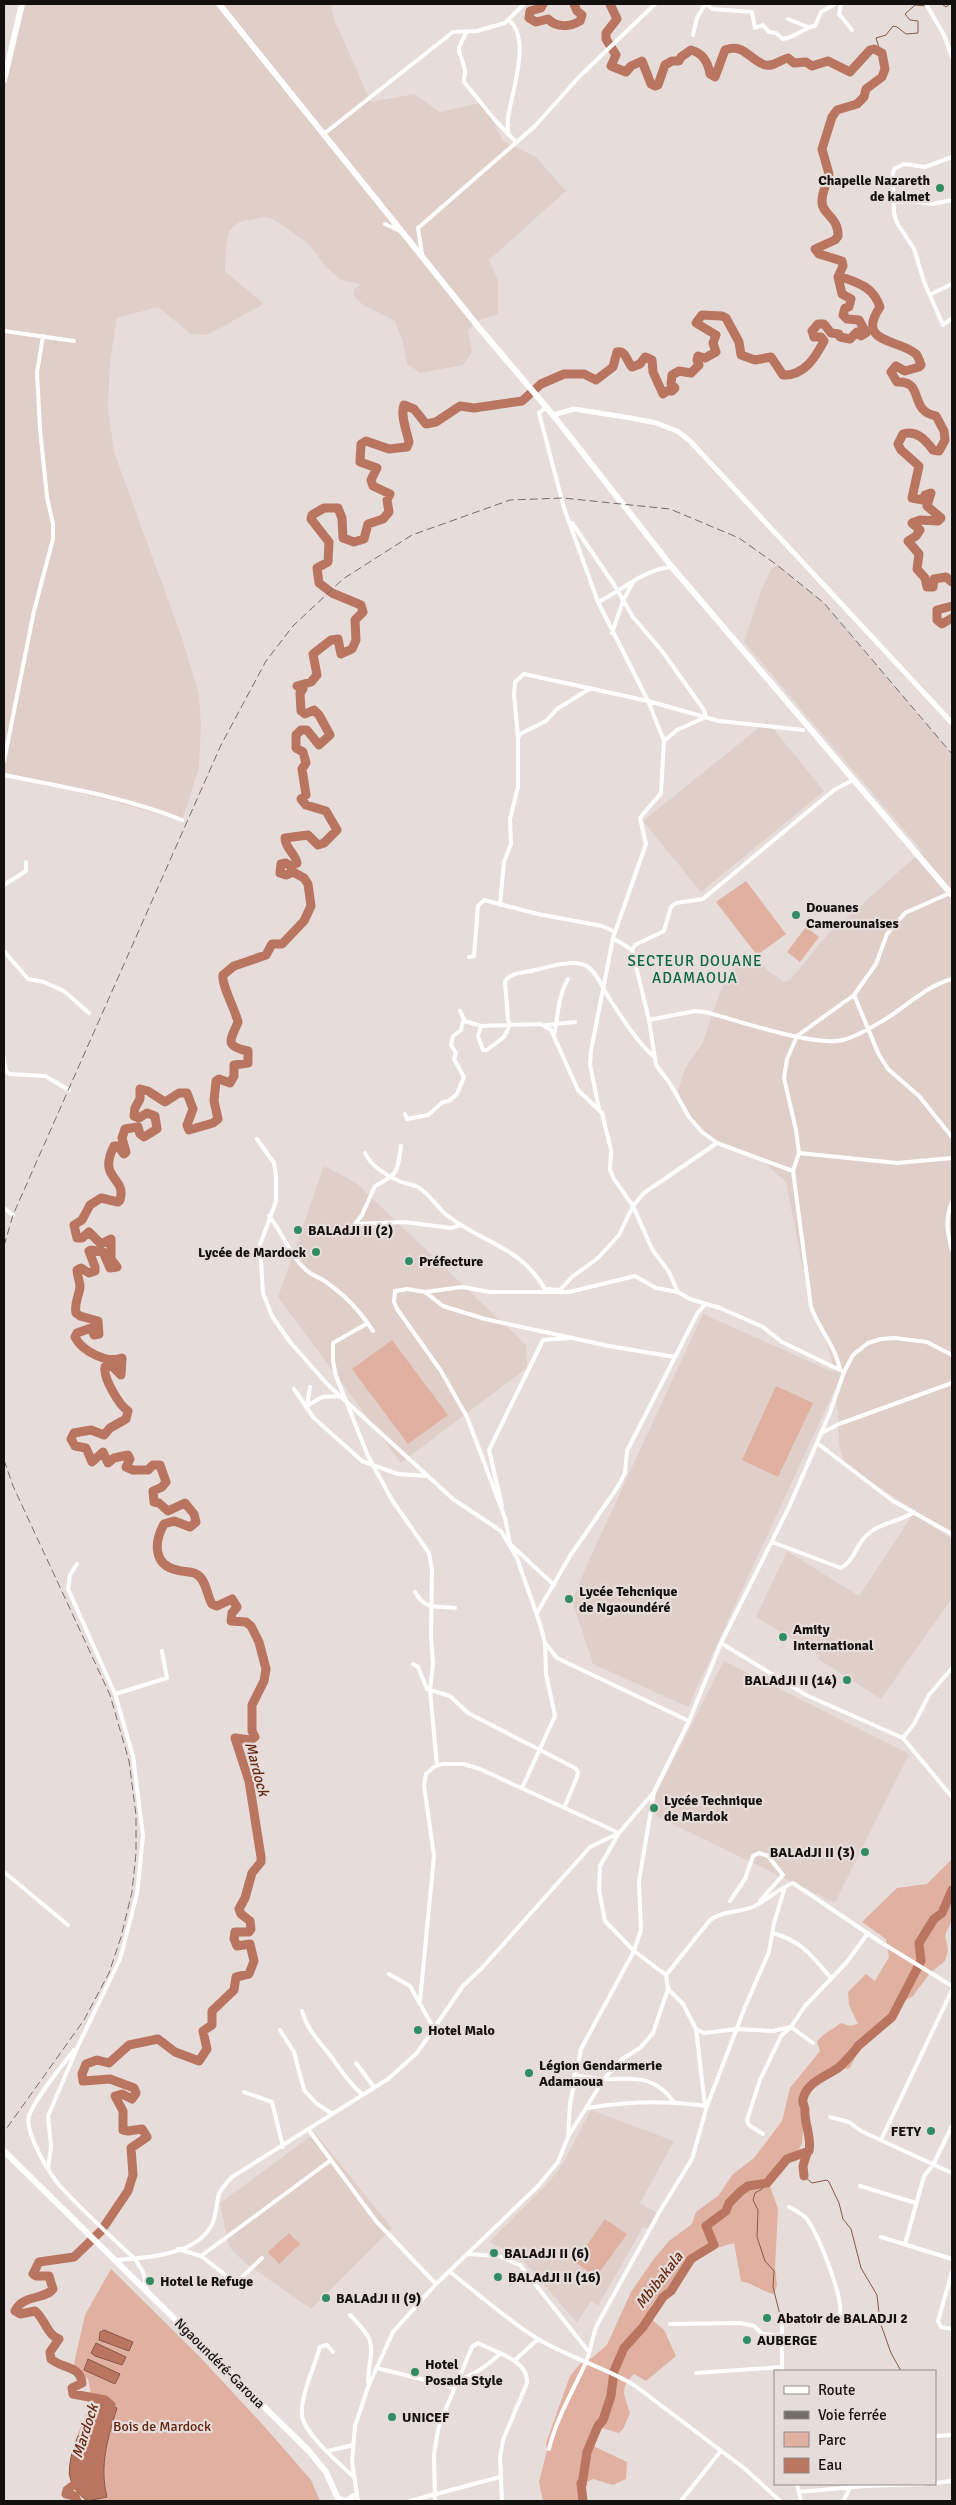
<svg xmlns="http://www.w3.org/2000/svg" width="956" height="2505" font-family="Signika,sans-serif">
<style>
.built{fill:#e0cfc9}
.green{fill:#e0b0a1}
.water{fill:#b9755f;stroke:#875747}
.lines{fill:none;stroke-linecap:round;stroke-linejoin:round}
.stream{stroke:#875747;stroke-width:1}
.river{stroke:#b9755f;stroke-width:9}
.minor{stroke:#fff;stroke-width:4}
.tertiary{stroke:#fff;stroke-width:5}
.primary{stroke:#fff;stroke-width:6}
.trunk{stroke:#fff;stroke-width:6}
.rail{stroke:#736d6c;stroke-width:1;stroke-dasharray:8 4;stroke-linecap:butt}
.poi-dot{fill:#328c62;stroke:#e6ddda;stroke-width:2}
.labels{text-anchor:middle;stroke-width:4.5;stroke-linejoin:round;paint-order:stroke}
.poi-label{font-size:14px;font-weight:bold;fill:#13100f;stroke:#e6ddda;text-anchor:start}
.street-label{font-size:14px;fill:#13100f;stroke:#e6ddda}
.park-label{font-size:14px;fill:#5f2009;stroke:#e6ddda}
.neighbourhood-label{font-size:15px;letter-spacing:1px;fill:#096642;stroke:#e6ddda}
.water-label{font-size:15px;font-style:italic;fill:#672811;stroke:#e6ddda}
</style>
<rect width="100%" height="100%" fill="#e6ddda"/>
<path class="built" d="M23,4H331L334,19L371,102L414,94L440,112L484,102L503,141L536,157L566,191L489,260L498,280V314L477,321L468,331L472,352L463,365L420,373L407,364L403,342L395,321L363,305L354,296V290L361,284L341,280L325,266L309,244L273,219L264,217L239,222L229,231L226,246L225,271L264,304L207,335L191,334L158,307L117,318L110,361L108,408L114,452L182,638L199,695L201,725L199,768L182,821L112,801L4,774V82Z
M777,565L824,603L952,754V1534L845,1466L839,1444L838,1413L835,1389L688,1707L593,1664L572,1601L589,1560L703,1314L833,1372L831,1356L808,1295L786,1182L763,1161L717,1146L688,1119L678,1091L685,1068L702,1044L726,975L752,953L767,970L784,982L790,980L827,935L922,851L744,642L761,591L771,569Z
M767,721L824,791L701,892L643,821Z
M324,1166L355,1182L526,1345L527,1368L401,1463L278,1297Z
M913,1514L952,1539V1598L881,1699L818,1659L820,1656L756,1617L787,1551L859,1596Z
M724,1661L909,1754L835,1903L656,1816L654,1798Z
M591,2110L674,2141L640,2203L657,2213L649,2228L643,2227L598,2306L591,2301L577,2323L521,2258L489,2242L549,2182L562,2165Z
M315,2133L392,2228L311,2309L244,2262L229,2247L220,2203Z"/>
<path class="green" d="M746,881L786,934L757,955L716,902Z
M806,927L819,937L800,962L787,952Z
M392,1340L448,1415L408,1444L352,1369Z
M776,1386L813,1403L778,1477L742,1460Z
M952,1859V1920L945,1935L948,1950L945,1961L930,1973L913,1996L900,2003L894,2019L860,2047L850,2068L830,2072L807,2084L802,2143L795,2158L780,2167L770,2186L778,2209L775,2267L777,2285L774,2294C761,2291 754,2284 741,2281L734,2243L689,2256C688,2260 688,2268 686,2272C677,2286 650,2293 648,2316L664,2330L676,2356L646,2381L634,2374C619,2388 624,2395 630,2413L623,2429L619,2433L595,2426L591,2445L627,2462L626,2479L613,2485L593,2479L587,2482L580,2501H543L539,2482L547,2450L546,2443L570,2376L580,2364L593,2357L607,2345L631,2292L653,2260L669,2241L692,2224L696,2212L719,2195L732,2175L754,2158L782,2121L790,2088L820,2051L817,2042C824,2032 832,2030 841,2023L850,2026L858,2024L849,2005L848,1992L866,1974L875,1981L889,1957L886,1939L862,1922L897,1888L927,1884Z
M605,2219L627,2234L596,2277L575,2262Z
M289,2233L300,2244L279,2264L268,2252Z
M111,2269L199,2356L264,2426L311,2480L320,2501H87L73,2486L68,2474L77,2436L92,2399L88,2379L73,2368L85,2315Z"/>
<path class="water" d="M104,2330L133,2342L129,2351L99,2340L100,2332Z
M96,2343L126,2357L122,2365L95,2356L91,2353Z
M88,2359L120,2374L115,2384L84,2370Z
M102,2403L117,2408C108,2437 99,2466 107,2497L87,2501C67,2485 67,2472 73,2449C75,2444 76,2439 79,2435C87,2423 96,2417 102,2403Z"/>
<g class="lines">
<path class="stream" d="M942,4L946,7L950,4
M880,51L876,38L886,35L893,26L897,27L906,34L918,33V21L910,20L905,14L915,5L927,6L930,4
M804,2176L812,2183L827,2180L829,2182L839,2203L843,2219L851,2229L861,2268L877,2295L880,2322L891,2353L901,2371
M765,2183L762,2189L755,2193L753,2200L758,2210L757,2237L765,2261L774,2271L773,2287L780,2315"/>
<path class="river" d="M543,4L541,8L530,11L529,18L536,22L548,19C557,28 570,27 580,21L582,15L577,11L574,4
M839,276C858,283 873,286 880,307C855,344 900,339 916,354C918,356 920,362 921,365L919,367L905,371L896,366L891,372L897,382C925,380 908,411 936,416L944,431L945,440L939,451L933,450C925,439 916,430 903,434L898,444L901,450L919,466L912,498L923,500L925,495L931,493L927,506L941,518L938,521L920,520L912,523L920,530L916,536L908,541L919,554L917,569L925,578L927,587H933L934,579L946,577L952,582
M952,606L937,610V620L942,624L952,618
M804,2176L803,2166L807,2153
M105,2417L111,2405L105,2400L73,2394L72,2388L82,2383C80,2365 62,2369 51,2359L50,2352L59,2339C47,2335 45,2319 35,2311L20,2314L15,2311C23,2294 45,2300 53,2289L49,2276H36L33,2274L39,2262L74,2257L101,2231L128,2191L133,2175L131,2148L147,2137L142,2129L128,2131L123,2130V2111L115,2096L122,2094L132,2099L136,2093L134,2088L110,2079L83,2081L82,2074L86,2064L97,2060L109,2063L129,2045L158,2039L175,2052L199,2061L207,2049L203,2031L212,2025V2011L234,1990L236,1977L249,1974L254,1961L250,1944L237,1946L234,1939L235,1932H249L251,1929L250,1921L241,1914L239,1909L245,1898L252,1873L261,1862V1857L249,1781L235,1738L251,1740L255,1737L252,1731V1705L264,1681L266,1669L259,1642L251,1626L246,1622L231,1621L232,1613L237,1607L232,1599L217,1606L212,1604C207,1596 206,1578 196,1574C191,1571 183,1572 177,1570C153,1565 154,1542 164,1524L174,1521L190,1527L196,1522L194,1514L185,1503L168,1511L159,1503L154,1502L153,1491L162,1487L166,1482L160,1465H153L148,1470H133L126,1467L130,1459L128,1455L114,1458L108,1463L103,1452L92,1462L86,1448L75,1446L71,1439L74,1433L91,1430L104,1435L110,1428L126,1419L128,1411C119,1405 103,1378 105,1367L112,1366L121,1375L122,1358C107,1364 82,1351 75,1337L77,1333L91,1328L94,1335L99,1334L98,1321L80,1316L76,1313C74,1302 79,1297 80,1287C80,1281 77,1276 77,1270L81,1268L89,1273L95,1271V1267L89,1251L91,1250L103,1252L110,1268L117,1267L111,1259V1239L101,1244L89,1232L82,1238H77L74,1225L82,1220L90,1205L101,1198L118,1202L120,1200C127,1176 97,1180 114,1146H118L124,1154L126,1152L122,1138L125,1129L138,1127L140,1134L144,1137L157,1129L155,1116L147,1113L139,1118L134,1116L135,1108L140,1099V1089L148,1091L165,1102L179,1093H187L193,1109L187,1125L189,1130L213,1123L218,1119L214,1101L216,1081L219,1079L230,1083L234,1076V1065L248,1063V1051C223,1046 231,1040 238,1022C235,1009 221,984 223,975L234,966L266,955L272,944H282L304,921L311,906L308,884L304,878L293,872L286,875L280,873L281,864L286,863L290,866L297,863C295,853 285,848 285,838L308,835L318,845L324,843L337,830L326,811L306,805L301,799L306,795L302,769L306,763L303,752L296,748V735L301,730H307L319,745L330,735L319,715L314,710L305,714L301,711L300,693L303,689L297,686L311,682L317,675L313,654L331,640L338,639L341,654L352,649L356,640L355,620L363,612L361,605L332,593L319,583L317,568L328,562L329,542L311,519L312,515L324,508H338L342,518L343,538L354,542L364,539L368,524L383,519L389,512L387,500L390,494L373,486L371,480L377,468L360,462L361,444L366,441L389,449L407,447L409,442C407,432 400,415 404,405L414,409L426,424L436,422L460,406L474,408L522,401L541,384L564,374H584L596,380L613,367L617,352C626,350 627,362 632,367L640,364L645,357L652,360L653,372L663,394L667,391H672L675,388L671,384L672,375L679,371L691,373L699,365L697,360L698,356L705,358L716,352L713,343L716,335L696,323L702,315L722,316L726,318L739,342L741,355L755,360L771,357L783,375C804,376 815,358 824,341L821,337H814L812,331L818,324H824L831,333L839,334L840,337L850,339L857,332L861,336L866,333L859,320L847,319L843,315L845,308L849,307L851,299L842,294L838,277L843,266L842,261L819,254L815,249L835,240L838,236C839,217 821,214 822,201C822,191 827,184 829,174L822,149L832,117L837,110L857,104L864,97L866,89L882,77L885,69L882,53L874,49L870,50L850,72L828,61L812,66L806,62L794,63L788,58C780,60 773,67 765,65C749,60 745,43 725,50L715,77L710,74C708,62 703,53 691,50L681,57L679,61H672L665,65L658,85L655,86L651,84L642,61L631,66L626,72L611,66L616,55L606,39V33L617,19L610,4
M77,2501L75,2496L66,2494L67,2490L83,2478
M583,2501L581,2483L582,2485L587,2452L598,2426L603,2420L611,2396L614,2371L624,2348L643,2327L663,2297L671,2291L691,2259L714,2245L706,2226L726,2211L729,2203L741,2191L748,2186L767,2183L787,2159L809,2151C812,2137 804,2124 805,2110C805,2106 802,2104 803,2099C807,2082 825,2077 838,2068C843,2064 855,2051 858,2046L892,2017L921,1961L919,1943L934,1919L942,1913L952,1890"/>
<path class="minor" d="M706,4L712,9L752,12L755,28L763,25L769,32L776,33L783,39C796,38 803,27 815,26L821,12L835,4
M841,4L839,14L852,30
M926,4L944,35L952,57
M788,19L808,27
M467,31C454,57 459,45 465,70C466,74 463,78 464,82L495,120L515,141
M693,35L697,18L705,4
M325,133L453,32L477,31L505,23L524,4
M508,134C508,129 507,123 508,118C511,93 532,40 509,20
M952,157L925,167L904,164L894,169L893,174L894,213L897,223L914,249L924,282L943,325L952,318
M894,202L914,201L932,204L952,200
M385,224L400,231
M422,254L418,228L535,126L579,77L655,4
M931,294L952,284
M4,331L74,341
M546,407L539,413L564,508L598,602L648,701L664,741L661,793L640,818L646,844L613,938L591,1051L590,1064L599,1109
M572,523L613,583L633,617L662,651L704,710L706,717L677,730L664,741
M598,602C623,590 644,569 672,567
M612,633L623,601L632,584
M518,738L520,734L546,721L557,709L591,688
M4,761L34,611L53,539V524L47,497L40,429L37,373L43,336
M4,775C63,787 125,797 182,820
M4,885L26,871V862
M500,905L504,862L511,844L510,819L518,787V738L514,694L515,682L524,674L648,701L719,721L803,730
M613,938L632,950
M4,951L28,979L44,982L64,991L89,1013
M469,957L474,956L478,906L484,900L538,914L602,926L615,932
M854,995L879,1055L888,1069L919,1096L952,1137
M460,1011L465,1021L481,1026L541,1024L551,1030L578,1090L602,1113L611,1150L610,1170L614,1179L633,1206L652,1249L669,1272L678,1292L690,1299L720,1308L763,1327L782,1342L844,1372
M649,1020L695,1011L705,1012C737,1020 813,1047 843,1040C856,1037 872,1027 884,1020C907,1006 926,986 952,979
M546,1025L575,1022
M481,1026L478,1036L483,1050H487L504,1037L510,1025L508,1020L505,982C509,972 525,973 535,970C549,967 575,958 588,967C598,974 603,989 609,998C622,1018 636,1040 653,1056
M554,1035C559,1014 557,998 568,979
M4,1058L6,1071L9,1074L45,1076L69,1090
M405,1114L407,1119L428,1115L443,1102L449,1101L457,1094L464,1077L454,1059L456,1053L451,1045L453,1036L461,1030L463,1021H465
M257,1139L274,1163L276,1176V1201L260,1245L263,1293L272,1316L290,1342L328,1385L453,1499L501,1531L517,1558L540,1624L545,1643L546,1674L555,1716L522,1788
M365,1153C371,1166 386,1175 399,1181C405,1184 412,1184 418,1187C430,1194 437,1208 448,1216C484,1244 520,1246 545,1289L560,1290L572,1277L598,1258L619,1235L633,1206L644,1193L717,1143
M799,1153L897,1163L952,1158
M793,1171L717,1143L702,1132L689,1117L671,1085L656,1065L649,1020L632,950L635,945L664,931L671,907L676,903L703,899L834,790L853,780
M952,1202C945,1219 947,1233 952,1250
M4,1208L13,1215
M269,1216C283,1232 289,1255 306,1270C311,1275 319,1277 326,1282C347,1297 359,1310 373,1331
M355,1224L404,1222L451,1228L461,1225
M355,1224L362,1215L375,1186C399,1174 397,1172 401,1146
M425,1292L443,1306L485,1319L609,1346L675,1357
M368,1323L333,1343V1361L336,1376L368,1456L392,1500L429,1553L432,1570L431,1635L433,1664L430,1690L437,1766
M840,1370C836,1347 819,1329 811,1307L793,1171L799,1153L796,1130L784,1078L787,1059L797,1036L854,995L876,964L887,934L905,913L950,893
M310,1387L307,1406L322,1397L340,1396
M294,1389L314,1418L362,1461L398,1474L428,1476
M821,1433L839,1424L952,1383
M817,1443L893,1501L952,1534
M502,1506L489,1450L543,1340L571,1338
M772,1542L841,1568C854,1561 856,1544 868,1534C881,1522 900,1522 914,1512
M554,1585L510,1544L505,1518L467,1417L441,1371L397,1309L394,1302L395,1291L407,1289L425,1292L462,1287L490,1292H569L635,1276L656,1288L678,1292
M415,1592C426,1611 435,1605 455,1608
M537,1613L570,1556L617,1488L625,1473L627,1451L697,1314L705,1304
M545,1643L557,1658L689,1721
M721,1643L806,1695L903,1738L952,1797
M413,1664L418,1667L427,1689L450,1696L468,1713L575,1768L578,1772L577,1777L564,1808
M115,1694L167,1678L162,1651
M903,1738L914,1724L929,1695L952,1668
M654,1792L639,1881L641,1930L634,1951L666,1975L668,1989L683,2004L696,2029L704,2033L737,2029L773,2031L791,2027L813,2043
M4,1872L68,1925
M730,1901L745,1879L753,1856L759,1853L768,1856L783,1875L760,1901
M773,1933C803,1942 811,1955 831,1978
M389,1974L410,1986L433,2027
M666,1975L710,1920C724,1910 740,1913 755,1906C768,1899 780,1888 793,1883L882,1943L952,1986
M420,2001L434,1856L424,1785L426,1774L434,1767L442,1764H464L480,1769L619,1833
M302,2011C308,2032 321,2043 333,2059C343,2073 350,2084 363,2095
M696,2029L705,2106
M280,2030L294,2052L304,2090L316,2103L331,2113
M74,2050C62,2066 35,2098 29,2116C24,2132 50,2175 61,2187C84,2212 110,2236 135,2259L143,2272L147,2291
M356,2063L374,2087
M574,2075C585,2077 596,2079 606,2079C636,2079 654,2075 674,2102
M244,2092L272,2102L283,2147
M587,2108C628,2101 666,2100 707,2106
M830,2117L849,2122L861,2131L952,2173
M308,2129L376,2221L436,2284
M763,2134L749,2125L747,2120L760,2080L781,2036L791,2027L805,2006L847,1962L868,1933
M569,2135L604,2079L621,2060L641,2047L653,2033L668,1989
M881,2140L952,1990
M48,2169L51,2146L48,2116L78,2046L120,1959L137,1894L143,1836L133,1756L115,1694L68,1589L70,1575L77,1564
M860,2186L916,2203
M881,2237L952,2259
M905,2244L924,2176L933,2165L952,2126
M178,2249L201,2256L233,2281L241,2278L262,2258
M468,2254L499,2256L520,2265L589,2352
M201,2256L331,2160
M115,2260C147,2258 203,2255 214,2219C220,2196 213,2197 232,2177L388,2079L417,2053L463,1986L482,1968L590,1847L619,1833
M449,2271C478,2294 506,2319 538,2339C568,2357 603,2367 634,2385L744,2468L780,2501
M952,2272L938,2321L941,2327L952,2329
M350,2315C380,2345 370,2345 368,2382
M670,2324L740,2323L754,2326L762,2334L783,2336
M333,2352L327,2345L320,2347C315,2365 300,2397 302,2415C304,2434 341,2465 355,2478
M514,2361L538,2339
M377,2368L453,2387
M782,2371V2325L785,2320L835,2317L840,2314C843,2296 818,2233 806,2218C801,2213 795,2210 789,2207
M696,2373L782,2367
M456,2380C473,2377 487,2365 500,2354
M935,2436L952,2435
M549,2449C556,2419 573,2391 586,2362C591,2350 592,2337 597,2325L660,2211L692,2159L707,2106L745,2007L769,1952L774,1923L785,1887
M328,2451L353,2445
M935,2483L952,2481
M797,2484L801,2501
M799,2492L864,2486L925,2484
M358,2501L352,2462L355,2426L368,2387L393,2332L436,2284L538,2186L558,2162L568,2137L570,2104L581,2049L634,1951L605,1921L599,1890L600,1866L619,1833L654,1792L689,1721L721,1643L790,1505L829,1415L844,1372L853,1355L868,1343L881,1339L895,1338L927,1342L952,1355
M410,2501L500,2477
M435,2501L434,2454L439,2425L472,2347L478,2343C495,2352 529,2360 527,2383L503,2440L500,2458L502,2501
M681,2501L720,2452
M843,2501L850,2488"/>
<path class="tertiary" d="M553,415L574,409L631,418L656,423L677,431L689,440L952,723"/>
<path class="primary" d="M219,4L481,330L553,415L672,567L952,895"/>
<path class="trunk" d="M4,80L22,4
M4,2151L308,2450L326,2472L339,2501
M338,2499L347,2501L354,2496"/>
<path class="rail" d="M4,1246L13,1215L221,745L266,661L293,626L343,579L412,535L510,500L563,498L670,509L739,538L777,565L824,603L952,754
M4,1460L13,1486L110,1695L129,1761L136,1815V1853L132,1892L121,1937L109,1973L84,2020L4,2132"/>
</g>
<g class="poi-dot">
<circle cx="940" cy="188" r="5"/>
<circle cx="796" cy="915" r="5"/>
<circle cx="298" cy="1230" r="5"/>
<circle cx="316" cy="1252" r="5"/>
<circle cx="409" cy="1261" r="5"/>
<circle cx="569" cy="1599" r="5"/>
<circle cx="783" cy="1637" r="5"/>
<circle cx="847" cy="1680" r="5"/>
<circle cx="654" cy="1808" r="5"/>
<circle cx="865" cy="1852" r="5"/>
<circle cx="418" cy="2030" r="5"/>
<circle cx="529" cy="2073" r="5"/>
<circle cx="931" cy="2131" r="5"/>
<circle cx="494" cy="2253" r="5"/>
<circle cx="498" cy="2277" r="5"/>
<circle cx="150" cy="2281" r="5"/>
<circle cx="326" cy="2298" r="5"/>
<circle cx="767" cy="2318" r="5"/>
<circle cx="747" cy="2340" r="5"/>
<circle cx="415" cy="2372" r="5"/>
<circle cx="392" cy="2417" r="5"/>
</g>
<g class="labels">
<g class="poi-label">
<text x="930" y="185" text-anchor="end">Chapelle Nazareth<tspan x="930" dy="16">de kalmet</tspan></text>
<text x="806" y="912">Douanes<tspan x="806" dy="16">Camerounaises</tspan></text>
<text x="308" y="1235">BALAdJI II (2)</text>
<text x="306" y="1257" text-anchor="end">Lycée de Mardock</text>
<text x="419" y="1266">Préfecture</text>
<text x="579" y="1596">Lycée Tehcnique<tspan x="579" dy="16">de Ngaoundéré</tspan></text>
<text x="793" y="1634">Amity<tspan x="793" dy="16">International</tspan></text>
<text x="837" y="1685" text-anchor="end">BALAdJI II (14)</text>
<text x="664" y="1805">Lycée Technique<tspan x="664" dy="16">de Mardok</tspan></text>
<text x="855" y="1857" text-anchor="end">BALAdJI II (3)</text>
<text x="428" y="2035">Hotel Malo</text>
<text x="539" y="2070">Légion Gendarmerie<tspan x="539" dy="16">Adamaoua</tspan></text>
<text x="921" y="2136" text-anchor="end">FETY</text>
<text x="504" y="2258">BALAdJI II (6)</text>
<text x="508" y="2282">BALAdJI II (16)</text>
<text x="160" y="2286">Hotel le Refuge</text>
<text x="336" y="2303">BALAdJI II (9)</text>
<text x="777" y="2323">Abatoir de BALADJI 2</text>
<text x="757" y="2345">AUBERGE</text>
<text x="425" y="2369">Hotel<tspan x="425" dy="16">Posada Style</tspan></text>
<text x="402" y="2422">UNICEF</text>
</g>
<g class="street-label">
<text transform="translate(220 2363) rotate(45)" y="5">Ngaoundéré-Garoua</text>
</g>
<g class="park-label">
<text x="162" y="2431">Bois de Mardock</text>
</g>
<g class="neighbourhood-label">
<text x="695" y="966">SECTEUR DOUANE<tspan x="695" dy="17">ADAMAOUA</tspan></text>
</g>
<g class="water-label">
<text transform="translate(257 1769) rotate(75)" y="5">Mardock</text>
<text transform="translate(659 2280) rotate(-52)" y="5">Mbibakala</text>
<text transform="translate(85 2431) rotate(-72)" y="5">Mardock</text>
</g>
</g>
<rect width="956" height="2505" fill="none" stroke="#13100f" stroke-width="10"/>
<rect x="774" y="2370" width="162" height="115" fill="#e6ddda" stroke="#928b89"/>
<rect x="784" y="2386" width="25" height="8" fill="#ffffff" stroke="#928b89"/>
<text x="818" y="2395" font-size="15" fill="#13100f">Route</text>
<rect x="784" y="2411" width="25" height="8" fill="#736d6c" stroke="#928b89"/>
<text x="818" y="2420" font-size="15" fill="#13100f">Voie ferrée</text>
<rect x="784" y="2432" width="25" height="15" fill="#e0b0a1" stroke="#928b89"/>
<text x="818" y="2445" font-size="15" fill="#13100f">Parc</text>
<rect x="784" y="2458" width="25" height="15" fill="#b9755f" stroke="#928b89"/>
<text x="818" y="2470" font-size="15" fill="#13100f">Eau</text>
</svg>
